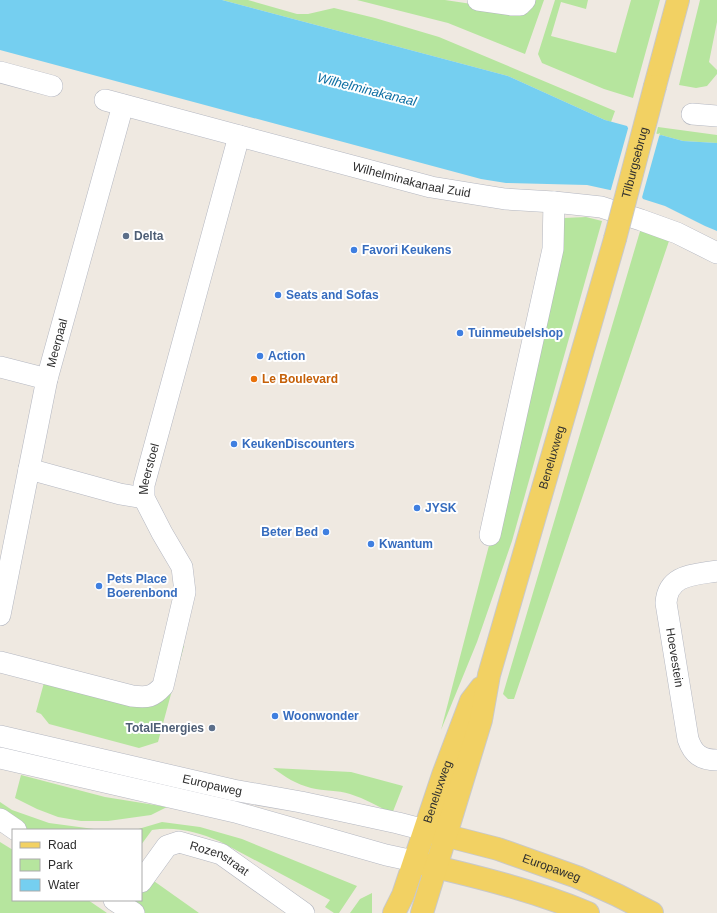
<svg xmlns="http://www.w3.org/2000/svg" width="717" height="913" font-family="Helvetica,sans-serif">
<style>
.green{fill:#b6e59e}
.water{fill:#75cff0}
.pier{fill:#efe9e1}
.lines{fill:none;stroke-linecap:round;stroke-linejoin:round}
.minor-casing{stroke:#b4b7c1;stroke-width:22}
.major-casing{stroke:#c9c9c9;stroke-width:24}
.minor{stroke:#fff;stroke-width:21}
.major{stroke:#f2d163;stroke-width:22}
.major-bridge-casing{stroke:#c9c9c9;stroke-width:24;stroke-linecap:butt}
.major-bridge{stroke:#f2d163;stroke-width:22}
.service-dot{fill:#5c6f8a;stroke:#fff;stroke-width:1.5}
.shop-dot{fill:#3f7fe0;stroke:#fff;stroke-width:1.5}
.food-dot{fill:#e8710a;stroke:#fff;stroke-width:1.5}
.labels{text-anchor:middle;stroke-width:4;stroke-linejoin:round;paint-order:stroke}
.street-label{font-size:12px;fill:#2e2e2e;stroke:#fff}
.service-label{font-size:12px;font-weight:bold;fill:#4e5e75;stroke:#fff;text-anchor:start}
.shop-label{font-size:12px;font-weight:bold;fill:#366cbe;stroke:#fff;text-anchor:start}
.food-label{font-size:12px;font-weight:bold;fill:#c56008;stroke:#fff;text-anchor:start}
.water-label{font-size:13px;font-style:italic;fill:#0d6fa3;stroke:#fff}
</style>
<rect width="100%" height="100%" fill="#efe9e1"/>
<path class="green" d="M222,0H248L297,14H308L334,8L375,18L439,37L615,111L611,122L605,120L508,76Z
M357,0H445L518,11L530,0H544L525,54L448,23Z
M555,0H588L586,9L561,2L551,36L616,53L631,0H660L633,98L604,89L542,63L538,54Z
M700,0H717V22L709,62L717,70V74L707,86L696,88L679,85Z
M658,127L717,135V143L683,141L661,135L659,136L656,135Z
M586,217L602,221L512,541L477,642L441,730L519,430L564,218Z
M641,228L669,241L514,699H508L503,694Z
M179,645L184,646L158,742L139,748L49,724L41,714L36,712L45,679L143,704Z
M273,768L351,772L403,786L392,814C379,806 365,799 350,794C338,790 324,791 311,788C296,784 285,777 273,768Z
M21,775L105,797L167,807L151,815L108,821H81L58,817L37,809L15,798Z
M0,802L12,810L49,823L94,829L135,830L162,822L200,827L242,839L357,886L339,913H334L325,907L330,900L219,841C197,832 176,826 152,830L141,845V830H18L0,818Z
M0,842L13,850V900H88L107,913H0Z
M151,879L199,913H122L133,900H141V891Z
M372,893V913H350L360,899Z"/>
<path class="water" d="M0,0H222L508,76L605,120L627,126L628,128L659,136L661,135L683,141L717,143V231L705,226L665,206L643,199L642,197L587,185L506,183L481,179L0,50Z"/>
<path class="pier" d="M629,125V126L658,134L660,133L641,201V199L612,192L610,193Z"/>
<g class="lines">
<g class="minor-casing">
<g id="minor">
<path d="M478,0L512,5H520L525,0"/>
<path d="M0,72L52,86"/>
<path id="s1" d="M105,100L431,187L505,199L554,202L601,207L641,220L677,233L717,253"/>
<path d="M123,105L47,379L29,469L120,494L144,498"/>
<path d="M692,114L717,116"/>
<path d="M0,367L47,379"/>
<path d="M490,535L553,249L554,202"/>
<path id="s2" d="M717,571C694,575 668,574 666,603L688,739C693,754 701,760 717,760"/>
<path d="M0,615L29,469"/>
<path id="s3" d="M0,662L132,696C148,698 153,697 163,686L185,592L182,567L162,533L144,498V485L239,136"/>
<path id="s4" d="M0,736L233,790L301,802L398,823L425,830"/>
<path d="M0,758L235,812L386,855L414,861"/>
<path d="M0,819L16,830"/>
<path id="s5" d="M141,882L167,846L179,842L221,854L304,913"/>
<path d="M114,900L134,913"/>
</g>
</g>
<g class="major-casing">
<g id="major">
<path d="M655,86L678,0"/>
<path id="s6" d="M432,832L498,849L577,877L617,895L652,913"/>
<path d="M423,864C479,877 535,891 588,913"/>
<path id="s7" d="M394,913L403,895L443,775L471,701L481,688"/>
<path id="s8" d="M422,913L481,720L489,675L615,239"/>
</g>
</g>
<use href="#minor" class="minor"/>
<use href="#major" class="major"/>
<g class="major-bridge-casing">
<g id="major-bridge">
<path id="s9" d="M615,239L655,86"/>
</g>
</g>
<use href="#major-bridge" class="major-bridge"/>
</g>
<g class="service-dot">
<circle cx="126" cy="236" r="4"/>
<circle cx="212" cy="728" r="4"/>
</g>
<g class="shop-dot">
<circle cx="354" cy="250" r="4"/>
<circle cx="278" cy="295" r="4"/>
<circle cx="460" cy="333" r="4"/>
<circle cx="260" cy="356" r="4"/>
<circle cx="234" cy="444" r="4"/>
<circle cx="417" cy="508" r="4"/>
<circle cx="326" cy="532" r="4"/>
<circle cx="371" cy="544" r="4"/>
<circle cx="99" cy="586" r="4"/>
<circle cx="275" cy="716" r="4"/>
</g>
<circle class="food-dot" cx="254" cy="379" r="4"/>
<g class="labels">
<g class="street-label">
<text dy="4" stroke="none"><textPath href="#s9" startOffset="79">Tilburgsebrug</textPath></text>
<text dy="4" stroke="none"><textPath href="#s1" startOffset="317">Wilhelminakanaal Zuid</textPath></text>
<text transform="translate(57 343) rotate(-75)" y="4">Meerpaal</text>
<text dy="4" stroke="none"><textPath href="#s8" startOffset="474">Beneluxweg</textPath></text>
<text dy="4" stroke="none"><textPath href="#s3" startOffset="401">Meerstoel</textPath></text>
<text dy="4" stroke="none"><textPath href="#s2" startOffset="122">Hoevestein</textPath></text>
<text dy="4" stroke="none"><textPath href="#s4" startOffset="218">Europaweg</textPath></text>
<text dy="4" stroke="none"><textPath href="#s7" startOffset="129">Beneluxweg</textPath></text>
<text dy="4" stroke="none"><textPath href="#s5" startOffset="101">Rozenstraat</textPath></text>
<text dy="4" stroke="none"><textPath href="#s6" startOffset="125">Europaweg</textPath></text>
</g>
<g class="service-label">
<text x="134" y="240">Delta</text>
<text x="204" y="732" text-anchor="end">TotalEnergies</text>
</g>
<g class="shop-label">
<text x="362" y="254">Favori Keukens</text>
<text x="286" y="299">Seats and Sofas</text>
<text x="468" y="337">Tuinmeubelshop</text>
<text x="268" y="360">Action</text>
<text x="242" y="448">KeukenDiscounters</text>
<text x="425" y="512">JYSK</text>
<text x="318" y="536" text-anchor="end">Beter Bed</text>
<text x="379" y="548">Kwantum</text>
<text x="107" y="583">Pets Place<tspan x="107" dy="14">Boerenbond</tspan></text>
<text x="283" y="720">Woonwonder</text>
</g>
<g class="food-label">
<text x="262" y="383">Le Boulevard</text>
</g>
<g class="water-label">
<text transform="translate(367 89) rotate(14)" y="5">Wilhelminakanaal</text>
</g>
</g>
<rect x="12" y="829" width="130" height="72" fill="#ffffff" stroke="#ababab"/>
<rect x="20" y="842" width="20" height="6" fill="#f2d163" stroke="#ababab"/>
<text x="48" y="849" font-size="12" fill="#2e2e2e">Road</text>
<rect x="20" y="859" width="20" height="12" fill="#b6e59e" stroke="#ababab"/>
<text x="48" y="869" font-size="12" fill="#2e2e2e">Park</text>
<rect x="20" y="879" width="20" height="12" fill="#75cff0" stroke="#ababab"/>
<text x="48" y="889" font-size="12" fill="#2e2e2e">Water</text>
</svg>
